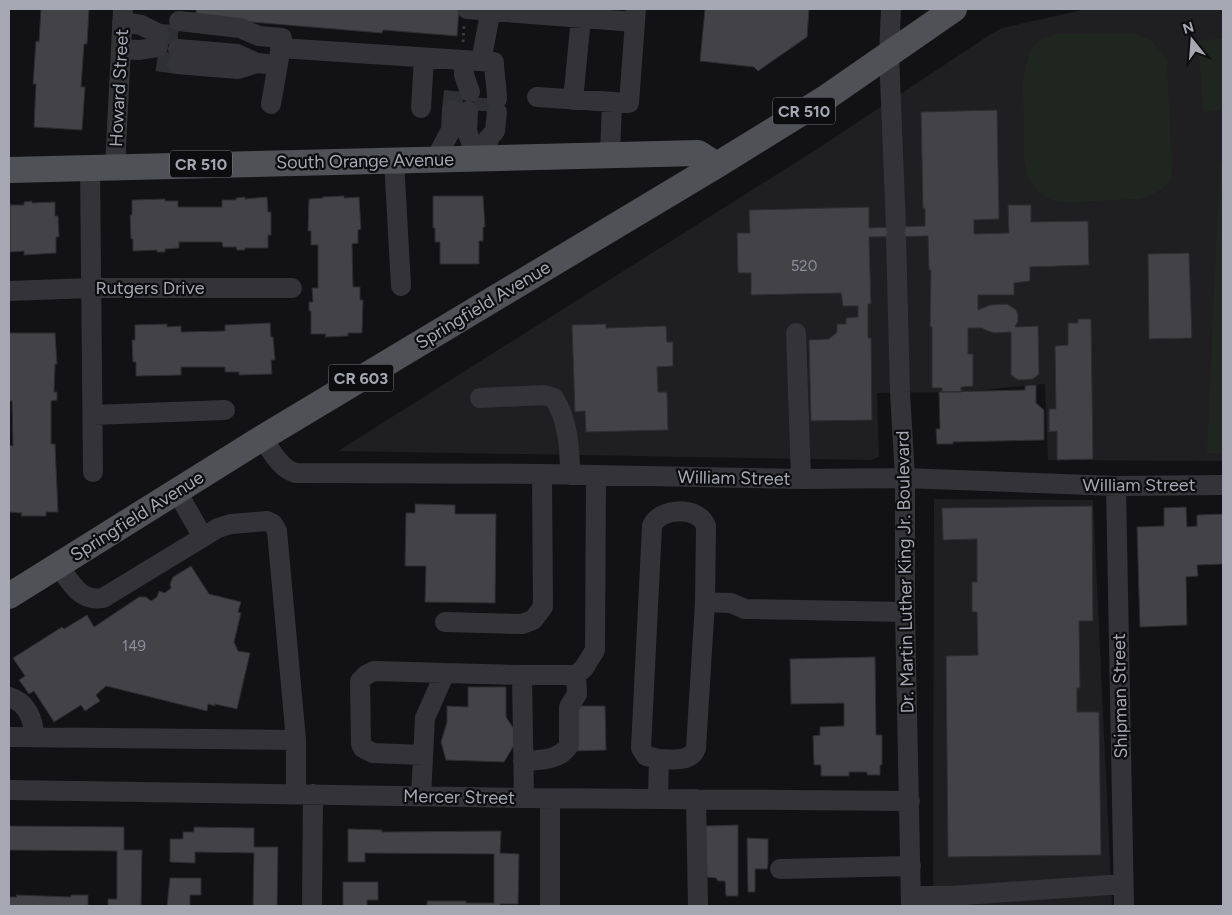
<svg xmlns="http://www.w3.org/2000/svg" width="1232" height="915" font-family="Figtree,sans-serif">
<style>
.built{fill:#1f1e20}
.green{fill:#1f2620}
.building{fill:#424247;stroke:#2d2c2f}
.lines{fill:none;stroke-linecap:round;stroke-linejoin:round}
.minor-tunnel{stroke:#2f3034;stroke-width:20;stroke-dasharray:20 10;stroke-linecap:butt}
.path{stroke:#3a3b3f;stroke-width:3;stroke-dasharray:2.5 4;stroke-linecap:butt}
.minor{stroke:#343438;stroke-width:20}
.major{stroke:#505157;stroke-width:26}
.labels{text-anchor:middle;stroke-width:4.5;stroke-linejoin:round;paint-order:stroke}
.number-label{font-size:15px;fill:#8c8e98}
.shield{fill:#0d0d0f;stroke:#777a82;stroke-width:1}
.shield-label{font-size:16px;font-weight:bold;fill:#a5a8b3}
.street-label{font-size:18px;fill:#a5a8b3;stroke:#0d0d0f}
</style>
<rect width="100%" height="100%" fill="#121214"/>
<path class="built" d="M1087,9H1223V461L1048,460L1045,384L961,392L877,393L879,457L871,460L338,451L817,149L991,34L1002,28Z
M934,499L1093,500L1112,906H933Z"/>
<path class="green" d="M1134,33L1152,41L1167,60L1172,178L1166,186L1153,194L1139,199L1071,202L1052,200L1037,191L1028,177L1024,159L1023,79L1030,50L1042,38L1056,34Z
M1223,38V109L1203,112L1198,41Z
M1220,162H1223V453H1207Z"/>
<path class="building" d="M41,9H89L87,44H84L81,87H85L82,130L34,127L36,84H33L36,41L39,42Z
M196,9H459L457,36L383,30L382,33L204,18L196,14Z
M705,9H809L807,37L758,71L754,67L700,61Z
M997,110L999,219L974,220V234L1009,233L1008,205H1031V222L1088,221L1089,265L1030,267V281L1014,283V295H978V310L990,305L1007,304L1016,310L1018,315V321L1015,327L1038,326L1039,374L1033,379L1018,380L1011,375V332L994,333L983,329V328H968V354H973V386L961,387V392H942V388H932V327H930L931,270H929L928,236L869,237L871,304H868V338H871L872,420L811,421L809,340L829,339L837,332V324H846V318L858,317V306H843L841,293L751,295V273H738L737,233H750L749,210L869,207V228L925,226V208L923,209L921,112Z
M344,196V198L359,197L361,229L358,230V243L352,244L353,287H360V300H363L362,333H348V336L325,337L326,334H311V311H309V302H313L312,288H318V245H311V231H308L309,199L323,198L322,197Z
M433,196H483L485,227H483V241H479V264H440V242H435V228H433Z
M245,197V199L267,197L268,212H271V235H268V248H245V250H237L236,247H223L222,242H179V248L165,249V252H157V250L133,251V239H131L130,215H132V200L165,199V201H178V207H222V200H236V198Z
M32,201V203L55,202V216H58L59,237H56V253L24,255V251L10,252V205H24V202Z
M1189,253L1192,338L1149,339L1148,254Z
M1078,319H1091L1093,459L1057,460V431L1049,432V409H1056L1055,346L1068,345V323H1078Z
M270,323L271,337H273L275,360H271L272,374L239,375V372H225V367H181V375L136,376V362H133L132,340H135V325L167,324V327L181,326V332L225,331V325Z
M606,324V328L666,326L667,342H673V366L657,367L658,392H667L668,430L586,432L585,411L575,412L572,325Z
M9,333H55L57,364H55L54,392H57V400L51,401V444H55L58,512H46V516H21L22,513L9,512V445L13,446L12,401H9Z
M1036,385V403L1044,410V440L953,442V444H937L936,429H940L939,392L1025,390V386Z
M415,504L455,505V514H496L495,603L425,602L426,566H405L406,513H415Z
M1092,506L1093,621H1079L1080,688H1077V712H1099L1101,855L948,857L946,656L978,655L977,612H972V582H977V539L943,540L942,508Z
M1186,507L1187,527L1197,526V515L1223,514V564L1197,565L1198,576L1186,577L1187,625L1140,627L1137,527L1164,526V508Z
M191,566L209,594L241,602L238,612L241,613L234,642L238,651L250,653L237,709L215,704V706L208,704L207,711L106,686L96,695L100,701L85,711L81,705L54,722L34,691L29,694L19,680L25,676L13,658L62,627L64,629L87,615L94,627L139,597H146L151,601L157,597L159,591L165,593L171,588L170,584L173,577Z
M875,657L876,735H882V765H880V775H867V772H849V776H821V765H814L813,736L820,735V727L844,726V703L791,704L790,659Z
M468,687H506V717L516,732V742L504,762L446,760L441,742L447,722V706L468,707Z
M575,706H605L606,750L575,751Z
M738,825V896H726L725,881H718L716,878L707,877L705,826Z
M9,826L124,827V850H142L141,906H108V899H117V851L9,850Z
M194,827L254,828V847H278L277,906H253L254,853L195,852V863L170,862V839H183V832H194Z
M348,829L382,830V832L501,831L500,853L519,854L518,904H500V906H427V901H466V903H494V854L365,853V862H348Z
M747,838L768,839V864L767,869H755V892H748Z
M170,878H201V895H190V906H167Z
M343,882H378V900H367V906H343Z
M16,895L71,897V895H88V906H9V897H17Z"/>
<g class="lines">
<path class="minor-tunnel" d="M159,34L178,35
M157,61L177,64
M452,110L454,91
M483,111L484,98"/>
<path class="path" d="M463,42L464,26"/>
<path class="minor" d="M467,9L635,22L636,9
M891,9L889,54L896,227
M179,21L240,28L259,36L282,38
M122,22L141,25L159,34
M280,48L494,62C494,75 497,86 497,99
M121,49L140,50L158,47
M178,49L237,54L257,63L278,65
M464,60V75L470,92
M481,61L491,9
M177,64L238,69L257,63
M537,97L629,103L635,22
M573,100L581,18
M271,104L280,52
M421,108L424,58
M468,111L467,131L477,158
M610,155L612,102
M436,158L451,130L452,110
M488,158V139L495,131L497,112
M394,160L401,286
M90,167L93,472
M115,167L123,9
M896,237L900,392L905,478V612L911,906
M9,291L91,288H292
M796,333L801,479
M480,398L544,395L554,398C568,420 570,449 570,475
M93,415L225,410
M262,438C272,451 280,469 296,473L542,474L801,479L905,478L1116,486L1223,485
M1116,486L1124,906
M177,492L203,537
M705,602L731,603L745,609L905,612
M445,622L522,624L533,620L543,607L542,474
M522,675H576L584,668L595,650L596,476
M9,697C27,702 34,720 34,737
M9,737L296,740L277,531L273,524L267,521L231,524L218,528L103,598C79,602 71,582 58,565
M296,740V794
M423,755L373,753L363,748L361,744L360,681L366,675L374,671L445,673
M523,761C539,760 560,761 569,745V707L577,694L576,675
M9,790L524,798L910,801
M421,796L425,718L445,673L522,675L524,798
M550,799V906
M658,799L659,759L646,756L641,748L652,526C660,507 699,506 706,526L705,602L696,748C691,763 671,759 659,759
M696,799L698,906
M780,869L911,866
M911,896H951L1123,884
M312,906L313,794"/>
<path class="major" d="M9,170L698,153L717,165
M9,596L262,438L717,165L827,97L954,9"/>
</g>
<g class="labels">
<g class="number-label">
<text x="804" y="271">520</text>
<text x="134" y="651">149</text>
</g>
<g class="shield">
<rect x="773" y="97.5" width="62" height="27" rx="4"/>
<rect x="170" y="150.5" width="62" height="27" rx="4"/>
<rect x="328.5" y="364.5" width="65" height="27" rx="4"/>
</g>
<g class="shield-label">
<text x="804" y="117">CR 510</text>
<text x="201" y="170">CR 510</text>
<text x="361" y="384">CR 603</text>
</g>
<g class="street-label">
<text transform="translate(119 88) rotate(-87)" y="6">Howard Street</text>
<text transform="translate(365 161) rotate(-1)" y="6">South Orange Avenue</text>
<text x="150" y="294">Rutgers Drive</text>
<text transform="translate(483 305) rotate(-31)" y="6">Springfield Avenue</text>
<text transform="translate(734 478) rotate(1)" y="6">William Street</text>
<text x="1139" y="491">William Street</text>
<text transform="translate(137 516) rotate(-32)" y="6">Springfield Avenue</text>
<text transform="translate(905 572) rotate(-91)" y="6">Dr. Martin Luther King Jr. Boulevard</text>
<text transform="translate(1120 696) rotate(-91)" y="6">Shipman Street</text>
<text transform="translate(459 797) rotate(1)" y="6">Mercer Street</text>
</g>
</g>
<rect width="1232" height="915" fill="none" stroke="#a5a8b3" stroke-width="20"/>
<g transform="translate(1192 40) rotate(343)" stroke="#0d0d0f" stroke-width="4" paint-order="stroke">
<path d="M0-4L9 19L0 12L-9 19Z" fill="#a5a8b3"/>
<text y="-8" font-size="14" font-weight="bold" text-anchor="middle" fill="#a5a8b3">N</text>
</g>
</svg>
